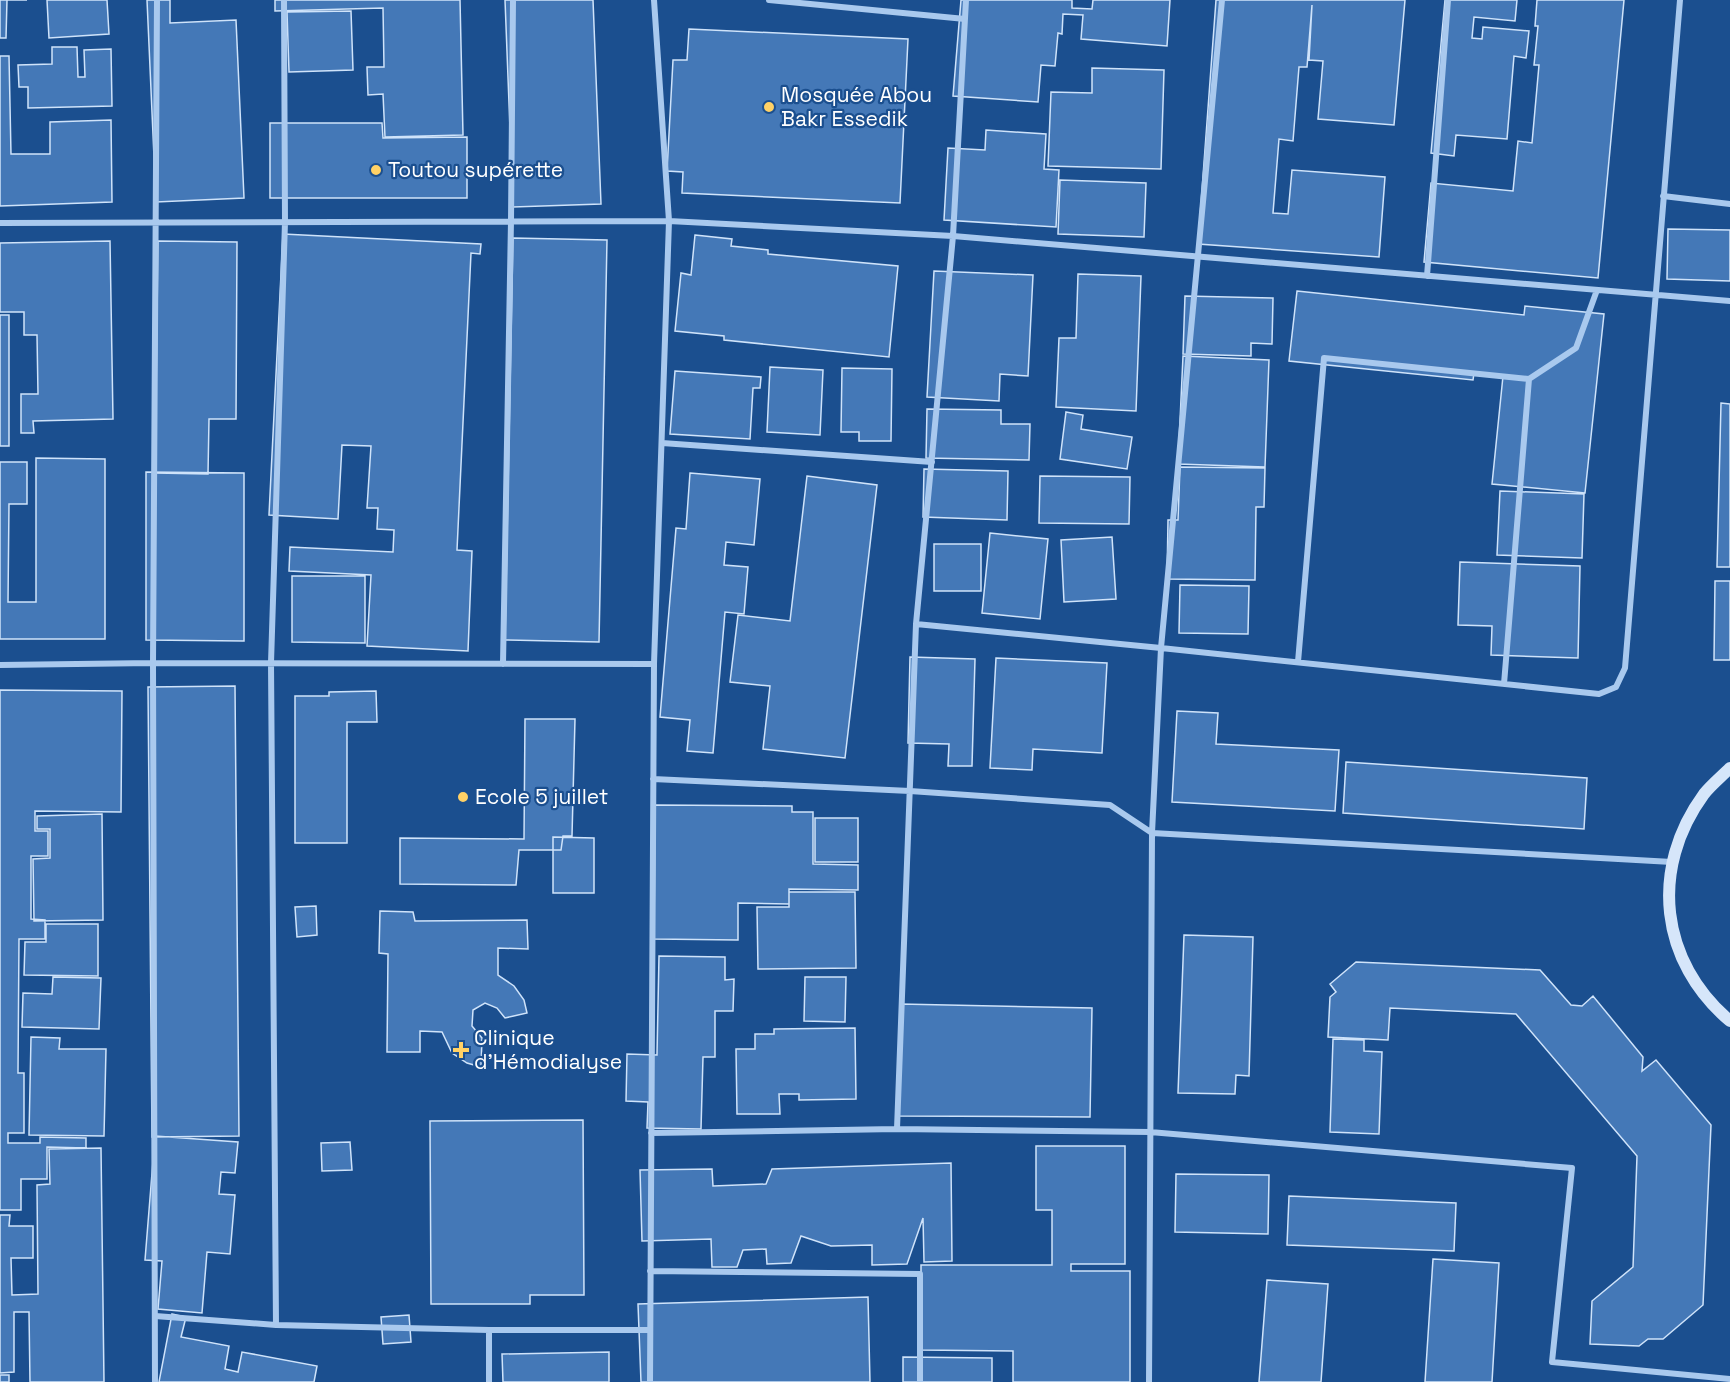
<svg xmlns="http://www.w3.org/2000/svg" width="1730" height="1382" font-family="'Space Grotesk',sans-serif">
<style>
.building{fill:#4478b7;stroke:#cfe3fa;stroke-width:1.5}
.lines{fill:none;stroke-linecap:round;stroke-linejoin:round}
.street{stroke:#a9c9ee;stroke-width:6}
.secondary{stroke:#d6e6fa;stroke-width:12}
.poi-dot{fill:#ffd166;stroke:#1b4f8f;stroke-width:2}
.labels{text-anchor:middle;stroke-width:4.5;stroke-linejoin:round;paint-order:stroke}
.poi-label{font-size:21px;fill:#fff;stroke:#1b4f8f;text-anchor:start}
</style>
<rect width="100%" height="100%" fill="#1b4f8f"/>
<path class="building" d="M0,0H27H7L6,38H0Z
M47,0H107L109,34L49,38Z
M147,0H170V23L236,20L244,198L156,202Z
M275,0H460L463,135L385,137L383,94L368,95L367,67H384L383,8L275,11Z
M505,0H593L601,204L513,207Z
M961,0H1072V8L1092,9L1093,0H1170L1167,46L1081,39L1083,15L1063,14L1062,34L1058,33L1055,66L1041,65L1038,102L953,96Z
M1216,0H1405L1394,125L1318,119L1323,61L1309,60L1312,5L1307,67H1299L1293,141L1279,139L1273,213L1288,214L1292,170L1385,177L1379,257L1198,244Z
M1445,0H1517L1515,21L1474,17L1472,38L1482,39L1483,27L1529,31L1526,58L1514,56L1507,139L1456,135L1454,156L1431,153Z
M1537,0H1624L1598,278L1424,262L1431,183L1513,191L1518,141L1532,143L1539,65H1534L1538,26H1535Z
M351,11L353,70L289,72L287,12Z
M689,29L908,39L900,203L682,193L683,172L667,171L673,60H687Z
M52,47H77L78,77H85L84,50L111,49L112,106L28,108V87H19L18,65L52,64Z
M0,56H9L11,154H50V122L111,120L112,202L0,206Z
M1092,68L1164,70L1161,169L1048,166L1051,92L1092,93Z
M270,123H382L383,138L467,137V198H270Z
M986,130L1046,134L1044,169L1059,170L1056,227L944,220L948,148L985,150Z
M1060,180L1146,183L1144,237L1058,234Z
M1668,229L1730,230V281L1667,279Z
M283,234L481,244L480,254L471,253L457,550L472,551L468,651L367,646L371,575L289,571L290,547L393,552L394,530L377,529L378,508H367L371,446L342,445L338,519L269,515Z
M695,235L732,239L731,246L768,250V254L898,266L889,357L724,340V336L675,331L681,273L691,275Z
M513,238L607,240L599,642L505,640Z
M110,241L113,419L33,421L34,433H21V394H38L37,335H24V312H0V243Z
M158,241L237,242L236,419H209L208,474L155,473Z
M934,271L1033,275L1028,376L1000,374L999,401L927,397Z
M1078,274L1141,276L1136,411L1056,407L1059,338H1076Z
M1297,291L1524,315L1525,306L1604,314L1585,493L1492,484L1503,376L1474,373L1473,380L1289,361Z
M1185,296L1273,298L1272,344L1251,343V356L1183,354Z
M0,315H9V446H0Z
M1183,356L1269,360L1265,467L1178,464Z
M770,367L823,370L820,435L767,432Z
M842,368L892,369L891,441H859V432H841Z
M675,371L761,377L760,388H753L750,439L670,434Z
M1721,403L1730,404V567H1717Z
M927,409L1001,410V424H1030L1029,460L926,458Z
M1066,412L1083,415L1081,429L1132,437L1127,469L1060,459Z
M36,458L105,459V639H0V462H27V504H9L8,602H36Z
M1180,467L1265,468L1264,507H1256L1255,580L1167,579L1168,520H1178Z
M924,469L1008,471L1007,520L923,517Z
M146,472L244,473V641L146,640Z
M690,473L760,479L754,545L726,542L724,565L748,567L744,614L725,612L713,753L687,751L690,720L660,717L676,528L686,529Z
M807,476L877,485L845,758L763,749L770,686L730,682L738,615L790,621Z
M1040,476L1130,477L1129,524L1039,523Z
M1500,491L1584,494L1582,558L1497,555Z
M990,533L1048,539L1040,619L982,613Z
M1112,537L1116,599L1064,602L1061,540Z
M934,544H981V591H934Z
M1460,562L1580,566L1578,658L1491,655L1492,626L1458,625Z
M292,576H365V643L292,642Z
M1715,581H1730V660H1714Z
M1180,585L1249,586L1248,634L1179,633Z
M910,657L975,659L972,766H948L949,744L908,743Z
M996,658L1107,663L1102,753L1033,749L1032,770L990,768Z
M235,686L239,1136L152,1137L148,687Z
M0,690L122,691L121,812L35,811V831H48V856H31V919L45,920V939H19L18,1073H24V1133H8V1143H40V1137L86,1138V1148L47,1147V1179H21V1210H0Z
M376,691L377,722H347V843H295V696H329V692Z
M1177,711L1218,713L1216,744L1339,750L1335,811L1172,802Z
M525,719H575L572,836H563L561,850H519L516,885L400,884V838L524,839Z
M1346,762L1587,778L1584,829L1343,813Z
M655,805L792,806V812H813V864L858,865V890L789,889V904L738,903V940L654,939Z
M102,814L103,920L34,921L33,859L50,858V829H37V816Z
M815,818H858V862H815Z
M553,837L594,838V893H553Z
M789,892H855L856,968L758,969L757,907H789Z
M316,906L317,935L297,937L295,907Z
M380,911L413,912L415,921L527,920L528,949L498,948V975L514,986L524,1000L527,1013L505,1018L497,1008L485,1003L473,1010L472,1026L482,1038L481,1067L467,1063L452,1053L442,1032L420,1031V1052H387L388,954L379,953Z
M46,924H98V976L24,975L25,942H46Z
M1184,935L1253,937L1249,1076L1236,1075L1235,1094L1178,1093Z
M659,956L725,957V980L734,979L733,1011H715V1057H703L701,1129L647,1128L648,1102L626,1101L627,1054L657,1055Z
M1356,962L1540,970L1571,1005L1582,1006L1593,996L1643,1057L1642,1071L1656,1060L1711,1125L1703,1305L1663,1339H1648L1639,1346L1590,1344L1592,1301L1633,1267L1637,1156L1516,1014L1390,1008L1388,1040L1328,1037L1330,997L1336,992L1330,984Z
M53,977L101,978L99,1029L22,1027L23,993L52,994Z
M805,977H846L845,1022L804,1021Z
M900,1004L1092,1008L1090,1117L898,1116Z
M855,1028L856,1099L799,1100V1094H779L780,1114H737L736,1049H755V1034H774V1029Z
M31,1037L60,1038L59,1049H106L104,1136L29,1135Z
M1333,1039L1364,1040V1051L1382,1052L1379,1134L1330,1132Z
M583,1120L584,1295H530V1304H431L430,1121Z
M155,1136L238,1142L235,1173L221,1172L219,1194L235,1195L230,1254L207,1252L202,1313L158,1309L162,1261L145,1260Z
M350,1142L352,1170L322,1171L321,1143Z
M1036,1146H1125V1264H1071V1271H1130V1382H1013V1351L921,1350V1265H1052V1210H1036Z
M101,1148L104,1382H30L29,1312H14V1372L0,1373V1215H10L9,1226H33V1258H11L12,1295L38,1294L37,1185L50,1184L49,1149Z
M951,1163L952,1261L924,1262L923,1218L907,1264L872,1265V1245L831,1246L801,1236L791,1263L767,1264L766,1249L743,1250L737,1267H712L711,1239L642,1241L640,1170L712,1169L713,1186L766,1184L772,1169Z
M1176,1174L1269,1175L1268,1234L1175,1232Z
M1289,1196L1456,1203L1454,1251L1287,1245Z
M1433,1259L1499,1263L1492,1382H1425Z
M1267,1280L1328,1284L1321,1382H1259Z
M868,1297L870,1382H641L638,1304Z
M172,1314L186,1317L181,1337L229,1346L225,1369L238,1372L242,1352L317,1366L314,1382H159Z
M409,1315L411,1342L383,1344L381,1317Z
M609,1352V1382H503L502,1354Z
M903,1357L992,1358V1382H903Z
M0,1375H9V1382H0Z"/>
<g class="lines">
<path class="street" d="M769,0L965,19
M1663,196L1730,204
M0,223L669,221L953,236L1730,301
M1427,276L1448,0
M1529,379L1576,348L1597,290
M662,443L932,462
M916,624L1161,648L1599,694L1616,687L1625,668L1680,0
M1298,662L1324,358L1529,379L1504,684
M503,664L511,221L513,0
M0,665L153,663L654,664
M653,779L910,791L1110,805L1152,833L1672,862
M897,1129L916,624L953,236L966,0
M651,1133L897,1129L1150,1132L1572,1168L1552,1362L1730,1379
M650,1271L920,1274V1382
M155,1316L276,1325L489,1330H649
M276,1325L271,663L285,222L284,0
M155,1382L153,663L157,0
M489,1382V1330
M650,1382L654,664L669,221L654,0
M1149,1382L1152,833L1161,648L1222,0"/>
<path class="secondary" d="M1730,768C1721,777 1711,785 1704,794C1649,869 1660,962 1730,1021"/>
</g>
<g class="poi-dot">
<circle cx="769" cy="107" r="6"/>
<circle cx="376" cy="170" r="6"/>
<circle cx="463" cy="797" r="6"/>
<path d="M458 1041h6v6h6v6h-6v6h-6v-6h-6v-6h6z"/>
</g>
<g class="labels">
<g class="poi-label">
<text x="781" y="102">Mosquée Abou<tspan x="781" dy="24">Bakr Essedik</tspan></text>
<text x="388" y="177">Toutou supérette</text>
<text x="475" y="804">Ecole 5 juillet</text>
<text x="474" y="1045">Clinique<tspan x="474" dy="24">d'Hémodialyse</tspan></text>
</g>
</g>
</svg>
